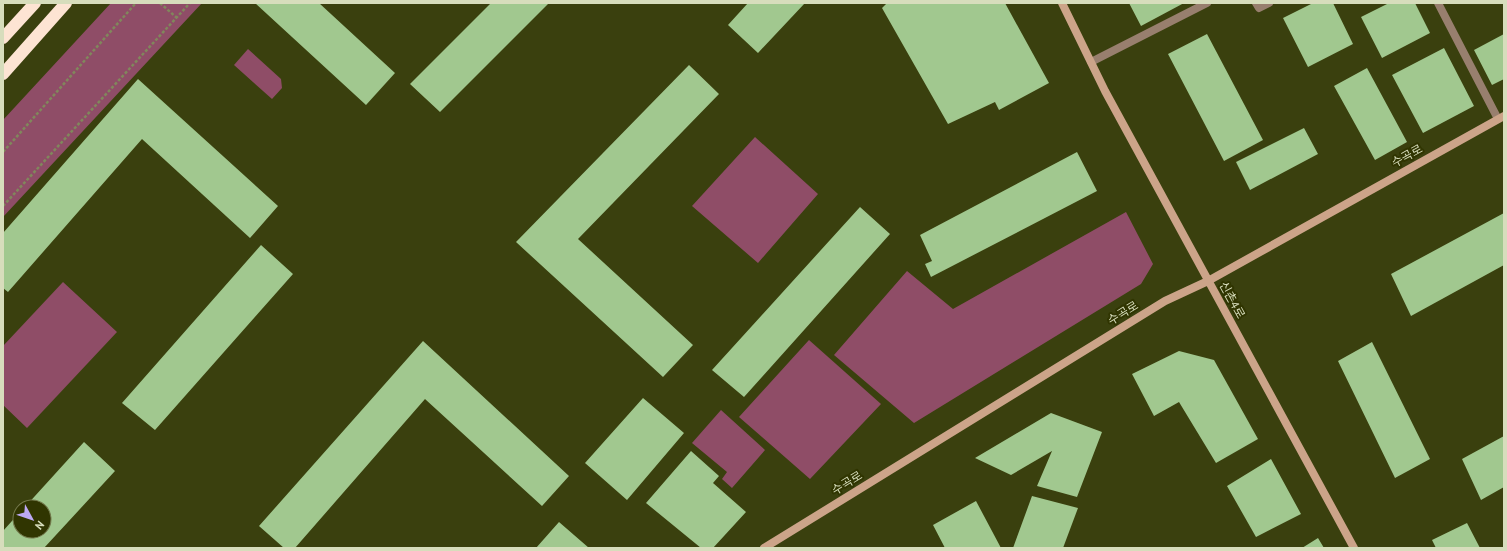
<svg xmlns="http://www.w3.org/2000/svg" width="1507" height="551" font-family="'PT Sans','Noto Sans KR',sans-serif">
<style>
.green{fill:#8f4d67}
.building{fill:#a1c88f}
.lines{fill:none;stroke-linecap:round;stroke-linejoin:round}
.path{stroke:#81875c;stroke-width:2.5;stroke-dasharray:3 2;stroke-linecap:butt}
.street{stroke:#987f6e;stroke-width:8}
.secondary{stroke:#cca489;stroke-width:8}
.highway{stroke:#fde4d3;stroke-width:12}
.labels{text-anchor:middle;stroke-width:4;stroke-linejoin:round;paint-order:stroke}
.street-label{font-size:12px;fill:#d7ddbc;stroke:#303501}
</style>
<rect width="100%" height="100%" fill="#3a400e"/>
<path class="green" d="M111,3H202L3,217V120Z
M248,49L281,79L282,88L272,99L234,65Z
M755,137L818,194L758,263L692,206Z
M1126,212L1153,264L1141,284L914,423L834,355L907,271L953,309Z
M63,282L117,332L27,428L3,405V346Z
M809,340L881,404L810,479L739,417Z
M721,410L765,450L732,488L722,479L727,472L692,443Z"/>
<path class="building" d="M255,3H319L395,73L366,105Z
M491,3H549L440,112L410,84Z
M748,3H805L758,53L728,25Z
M887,3H1005L1049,83L999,110L995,102L948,124L882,8Z
M1129,3H1184L1141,26Z
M1313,3H1333L1353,44L1308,67L1283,18Z
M1389,3H1415L1430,33L1382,58L1361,17Z
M1207,34L1263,140L1224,161L1168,54Z
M1504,34V79L1492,85L1474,50Z
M1444,48L1474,106L1423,133L1392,75Z
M689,65L719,94L578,239L693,345L663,377L516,242Z
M1367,68L1407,142L1375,160L1334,86Z
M138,79L278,206L250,238L142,139L8,292L3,288V233Z
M1304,128L1318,154L1250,190L1236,162Z
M1077,152L1097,191L931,277L925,264L932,261L920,235Z
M860,207L890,234L744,397L712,370Z
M1504,213V265L1411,316L1391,274Z
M261,245L293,274L155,430L122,403Z
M423,341L569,476L542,506L425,399L295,548H284L259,526Z
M1372,342L1430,459L1395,478L1338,361Z
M1179,351L1214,360L1258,439L1216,463L1179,402L1154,416L1132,374Z
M643,398L684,433L627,500L585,463Z
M1051,413L1102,432L1077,497L1037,486L1052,451L1011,475L975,458Z
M1504,436V487L1481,500L1462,459Z
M84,442L115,471L44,548H3V531L20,512V531H44V507H25Z
M691,451L719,476L713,483L746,512L713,548H701L646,503Z
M1271,459L1301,514L1256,537L1227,486Z
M1032,496L1078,508L1063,548H1013Z
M976,501L1001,548H945L933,525Z
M559,522L589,548H536Z
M1467,523L1480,548H1436L1432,540Z
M1318,538L1324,548H1302Z"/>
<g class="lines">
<path class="path" d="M160,3L177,18
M3,152L136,3
M3,206L190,3"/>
<path class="street" d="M1256,3L1259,8L1269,3
M1438,3L1498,119
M1091,62L1207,3"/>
<path class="secondary" d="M1062,3L1105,91L1354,548
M764,548L1165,301L1208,281L1504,116"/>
<path class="highway" d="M3,38L35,3
M3,74L66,3"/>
</g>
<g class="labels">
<g class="street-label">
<text transform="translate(1407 156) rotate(-29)" y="4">수곡로</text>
<text transform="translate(1232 300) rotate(61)" y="4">신촌4로</text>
<text transform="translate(1123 313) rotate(-32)" y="4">수곡로</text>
<text transform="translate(847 483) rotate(-32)" y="4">수곡로</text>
</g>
</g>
<rect width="1507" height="551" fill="none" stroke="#d7ddbc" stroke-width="8"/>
<g transform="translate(32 519) rotate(130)"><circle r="19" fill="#303501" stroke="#73784c"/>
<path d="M0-3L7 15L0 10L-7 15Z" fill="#bda9f5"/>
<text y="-6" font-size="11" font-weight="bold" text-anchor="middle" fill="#d7ddbc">N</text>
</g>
</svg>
